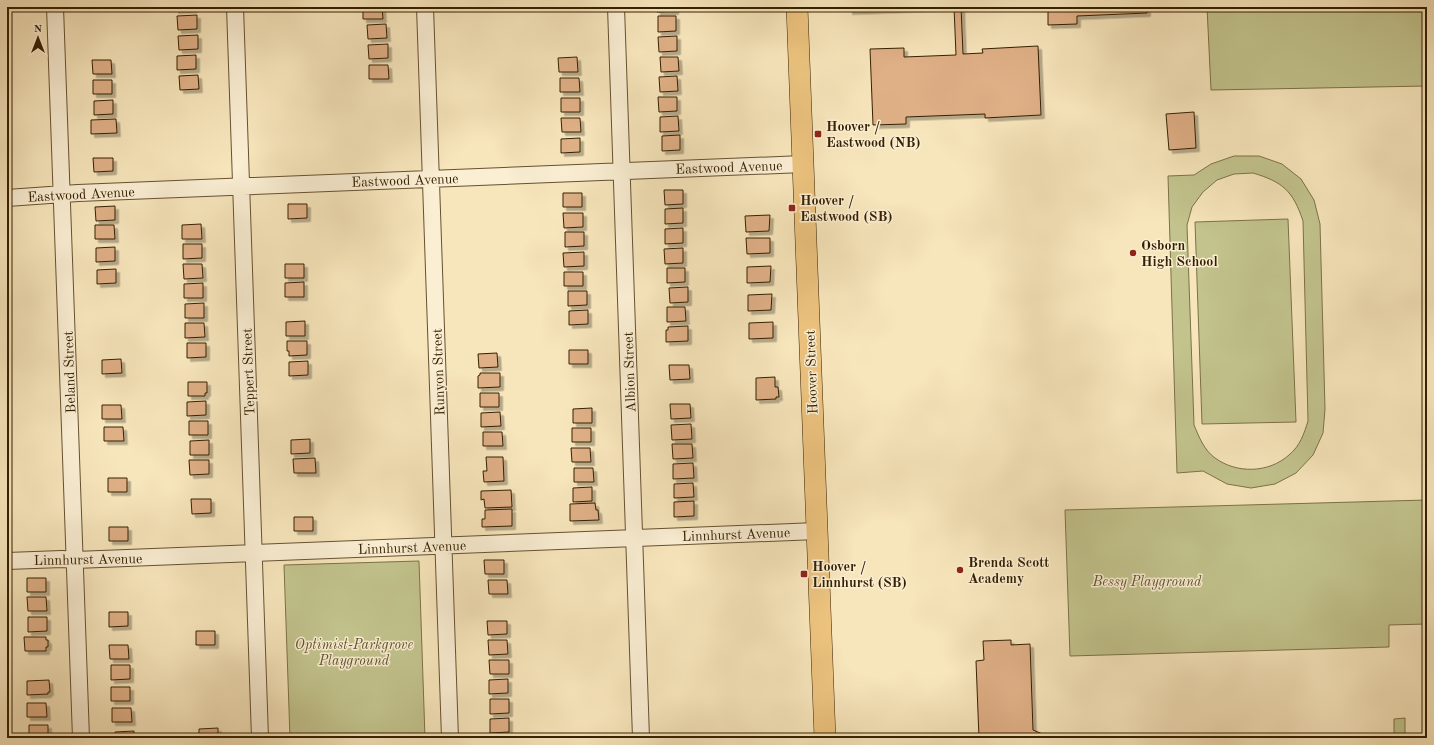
<svg xmlns="http://www.w3.org/2000/svg" width="1434" height="745" font-family="'Old Standard TT',serif">
<style>
.green{fill:#c2c38d;stroke:#7c7247;fill-rule:evenodd}
.building{fill:#dfaf86;stroke:#352001;filter:url(#shadow)}
.lines{fill:none;stroke-linecap:round;stroke-linejoin:round}
.minor-casing{stroke:#665130;stroke-width:18}
.major-casing{stroke:#352001;stroke-width:22}
.minor{stroke:#faeed3;stroke-width:16}
.major{stroke:#ecc27e;stroke-width:21}
.poi-dot{fill:#8f2418;stroke:#faeed3;stroke-width:1.5}
.labels{text-anchor:middle;stroke-width:3;stroke-linejoin:round;paint-order:stroke}
.poi-label{font-size:14px;font-weight:bold;fill:#352001;stroke:#faeed3;text-anchor:start}
.street-label{font-size:14px;fill:#352001;stroke:#faeed3}
.park-label{font-size:14px;font-style:italic;fill:#5f512b;stroke:#faeed3}
</style>
<defs>
<filter id="shadow"><feDropShadow dx="3.5" dy="3.5" stdDeviation="0" flood-color="#0004"/></filter>
</defs>
<rect width="100%" height="100%" fill="#f7e5bb"/>
<filter id="stains"><feTurbulence type="fractalNoise" baseFrequency=".005" numOctaves="4"/><feColorMatrix values="0 0 0 0 .2 0 0 0 0 .09 0 0 0 0 .02 0 0 0 .5 -.17"/></filter>
<radialGradient id="worn" r=".72"><stop offset=".6" stop-color="#630" stop-opacity="0"/><stop offset="1" stop-color="#630" stop-opacity=".3"/></radialGradient>
<path class="green" d="M1207,7H1427V86L1211,90Z
M1234,156H1259L1282,164L1301,179L1314,200L1320,224L1325,409L1323,433L1313,455L1296,473L1275,484L1251,488L1227,484L1203,471L1177,473L1168,176L1194,175L1211,164ZM1253,173C1283,182 1293,191 1303,221L1308,421C1304,434 1300,446 1289,455C1269,473 1237,474 1215,458C1204,450 1199,437 1194,425L1187,225L1192,207L1203,192L1217,180L1234,174Z
M1288,219L1296,422L1202,424L1195,222Z
M1427,500V624L1389,625V647L1070,656L1065,510Z
M419,561L425,738H290L284,565Z
M1405,718V738H1394V719Z"/>
<path class="building" d="M175,7H194V9L175,10Z
M363,7H382L383,19H363Z
M657,7H675V11L657,12Z
M849,7H949L849,11Z
M954,7H961L963,54L983,53L982,49L1038,46L1041,115L985,118V114L906,117V124L873,125L870,49L904,48V57L956,55Z
M1048,7H1147V13L1077,16V24L1048,25Z
M197,15V29L178,30L177,16Z
M658,16H676V31L658,32Z
M386,24L387,38L368,39L367,25Z
M198,35V49L179,50L178,36Z
M677,36V51L659,52L658,37Z
M388,44V58L369,59L368,45Z
M196,55V69L177,70V56Z
M577,57L578,72H559L558,58Z
M660,57H678L679,71L661,72Z
M92,60H111L112,74H93Z
M369,65H388L389,79H369Z
M198,75L199,89L180,90L179,76Z
M677,76L678,91L660,92L659,77Z
M560,78H579L580,92H560Z
M93,80H112V94H93Z
M658,97H677V111L659,112Z
M561,98H580V112H561Z
M113,100V114L94,115V101Z
M1194,112L1196,148L1169,150L1166,114Z
M678,116L679,131L660,132V117Z
M561,118H580L581,132H562Z
M116,119L117,133L91,134V120Z
M680,135V150L662,151V136Z
M580,138V152L561,153V139Z
M93,158H113V171L94,172Z
M664,190H683V204L665,205Z
M563,193H582V207H563Z
M288,204H307V218L288,219Z
M115,206V220L96,221L95,207Z
M683,208V223L665,224V209Z
M563,213H583V227L564,228Z
M770,215L769,231L746,232L745,216Z
M201,224L202,239H182V225Z
M95,225H114L115,239H95Z
M683,228V243L665,244V229Z
M565,232H584V246L565,247Z
M746,238H770V253L747,254Z
M183,244H202V258L183,259Z
M115,247V261L96,262V248Z
M683,248V263L665,264L664,249Z
M584,252V266L564,267L563,253Z
M183,264H202L203,278L184,279Z
M285,264H304V278H285Z
M771,266L770,282L747,283V267Z
M667,268H685V282L667,283Z
M116,269V283L97,284V270Z
M564,272H583V286H564Z
M304,282V297H285V283Z
M203,283V298H184V284Z
M688,287V302L670,303L669,288Z
M568,291H587V305L568,306Z
M772,294L771,310L748,311V295Z
M204,303V318H185V304Z
M667,307H685L686,321L667,322Z
M588,310V324L569,325V311Z
M305,321V336H286V322Z
M773,322V338L749,339V323Z
M185,323H204L205,337L185,338Z
M688,326V341L666,342V330H668V327Z
M287,341H307V355L289,356V351H287Z
M187,343H206V357L187,358Z
M569,350H588V364H569Z
M497,353L498,367L479,368L478,354Z
M121,359L122,373L102,374V360Z
M308,361V375L289,376V362Z
M669,365H689L690,379L670,380Z
M480,373H500V387L478,388V376L480,375Z
M775,377V387H778L779,397H776V399L756,400V378Z
M188,382H207V393H205V396H188Z
M480,393H499V407H480Z
M206,401V415L187,416V402Z
M670,404H690L691,418L671,419Z
M102,405H121L122,419H102Z
M592,408V423H573V409Z
M500,412L501,426L481,427V413Z
M189,421H208V435H189Z
M691,424L692,439L672,440L671,425Z
M104,427H123L124,441H104Z
M572,428H591V442H572Z
M483,432H502L503,446H483Z
M310,439V453L291,454V440Z
M209,440V455H190V441Z
M672,444H692L693,458L673,459Z
M571,448H590L591,462H572Z
M486,457H503L504,481L484,482L483,471H487Z
M315,458L316,473H294L293,459Z
M189,460H209V474L190,475Z
M693,463L694,478L673,479V464Z
M574,468H593L594,482H574Z
M108,478H127V492H108Z
M693,483L694,497L674,498V484Z
M592,487V501L573,502V488Z
M511,490L512,507L485,508L484,499L481,500V491Z
M191,499H211V513L192,514Z
M694,501V516L674,517V502Z
M595,503L596,510H598L599,520L570,521V504Z
M512,509V526L482,527V519H485V510Z
M294,517H313V531H294Z
M109,527H128V541H109Z
M484,560H504V574H485Z
M27,578H46V592H27Z
M488,580H507L508,594H489Z
M27,597H46L47,611H28Z
M109,612H128V626L109,627Z
M28,617H47V631L28,632Z
M487,621H507V634L488,635Z
M196,631H215V645H196Z
M24,637H46V640H48V647H46V651H25Z
M488,640H507L508,654L489,655Z
M1011,640V645L1030,644L1033,730L1052,738H979L976,661L984,660L983,641Z
M109,645H128L129,659H110Z
M489,660H509V674H490Z
M111,665H130V679L111,680Z
M508,679V693L489,694V680Z
M49,680L50,692H48V694L27,695V681Z
M111,687H130V701H111Z
M490,699H509V713L490,714Z
M27,703H46L47,717H27Z
M112,708H131L132,722H112Z
M509,718V732L490,733V719Z
M29,725H48V738H29Z
M218,728V738H199V729Z
M134,731V738H115V732Z"/>
<g class="lines">
<g class="minor-casing">
<path id="minor" d="M55,7L81,738
M235,7L260,738
M425,7L450,738
M616,7L641,738
M7,198L78,193L803,164
M7,561L62,559L75,560L817,531"/>
</g>
<g class="major-casing">
<path id="major" d="M797,7L825,738"/>
</g>
<use href="#minor" class="minor"/>
<use href="#major" class="major"/>
</g>
<g class="poi-dot">
<rect x="814" y="130" width="8" height="8" rx="2"/>
<rect x="788" y="204" width="8" height="8" rx="2"/>
<circle cx="1133" cy="253" r="4"/>
<circle cx="960" cy="570" r="4"/>
<rect x="800" y="570" width="8" height="8" rx="2"/>
</g>
<g class="labels">
<g class="poi-label">
<text x="826" y="131">Hoover /<tspan x="826" dy="16">Eastwood (NB)</tspan></text>
<text x="800" y="205">Hoover /<tspan x="800" dy="16">Eastwood (SB)</tspan></text>
<text x="1141" y="250">Osborn<tspan x="1141" dy="16">High School</tspan></text>
<text x="968" y="567">Brenda Scott<tspan x="968" dy="16">Academy</tspan></text>
<text x="812" y="571">Hoover /<tspan x="812" dy="16">Linnhurst (SB)</tspan></text>
</g>
<g class="street-label">
<text transform="translate(729 167) rotate(-2)" y="5">Eastwood Avenue</text>
<text transform="translate(405 180) rotate(-2)" y="5">Eastwood Avenue</text>
<text transform="translate(81 194) rotate(-3)" y="5">Eastwood Avenue</text>
<text transform="translate(69 372) rotate(-92)" y="5">Beland Street</text>
<text transform="translate(248 372) rotate(-92)" y="5">Teppert Street</text>
<text transform="translate(438 372) rotate(-92)" y="5">Runyon Street</text>
<text transform="translate(629 372) rotate(-92)" y="5">Albion Street</text>
<text transform="translate(811 372) rotate(-92)" y="5">Hoover Street</text>
<text transform="translate(736 534) rotate(-2)" y="5">Linnhurst Avenue</text>
<text transform="translate(412 547) rotate(-2)" y="5">Linnhurst Avenue</text>
<text transform="translate(88 559) rotate(-1)" y="5">Linnhurst Avenue</text>
</g>
<g class="park-label">
<text x="1147" y="586">Bessy Playground</text>
<text x="354" y="649">Optimist-Parkgrove<tspan x="354" dy="16">Playground</tspan></text>
</g>
</g>
<rect width="1434" height="745" fill="none" stroke="#f7e5bb" stroke-width="24"/>
<rect x="8" y="8" width="1418" height="729" fill="none" stroke="#352001" stroke-width="2"/>
<rect x="12" y="12" width="1410" height="721" fill="none" stroke="#352001"/>
<g transform="translate(38 38)" stroke="#faeed3" stroke-width="3" paint-order="stroke">
<path d="M0-3L7 15L0 10L-7 15Z" fill="#352001"/>
<text y="-6" font-size="11" font-weight="bold" text-anchor="middle" fill="#352001">N</text>
</g>
<rect width="100%" height="100%" filter="url(#stains)"/>
<rect width="100%" height="100%" fill="url(#worn)"/>
</svg>
